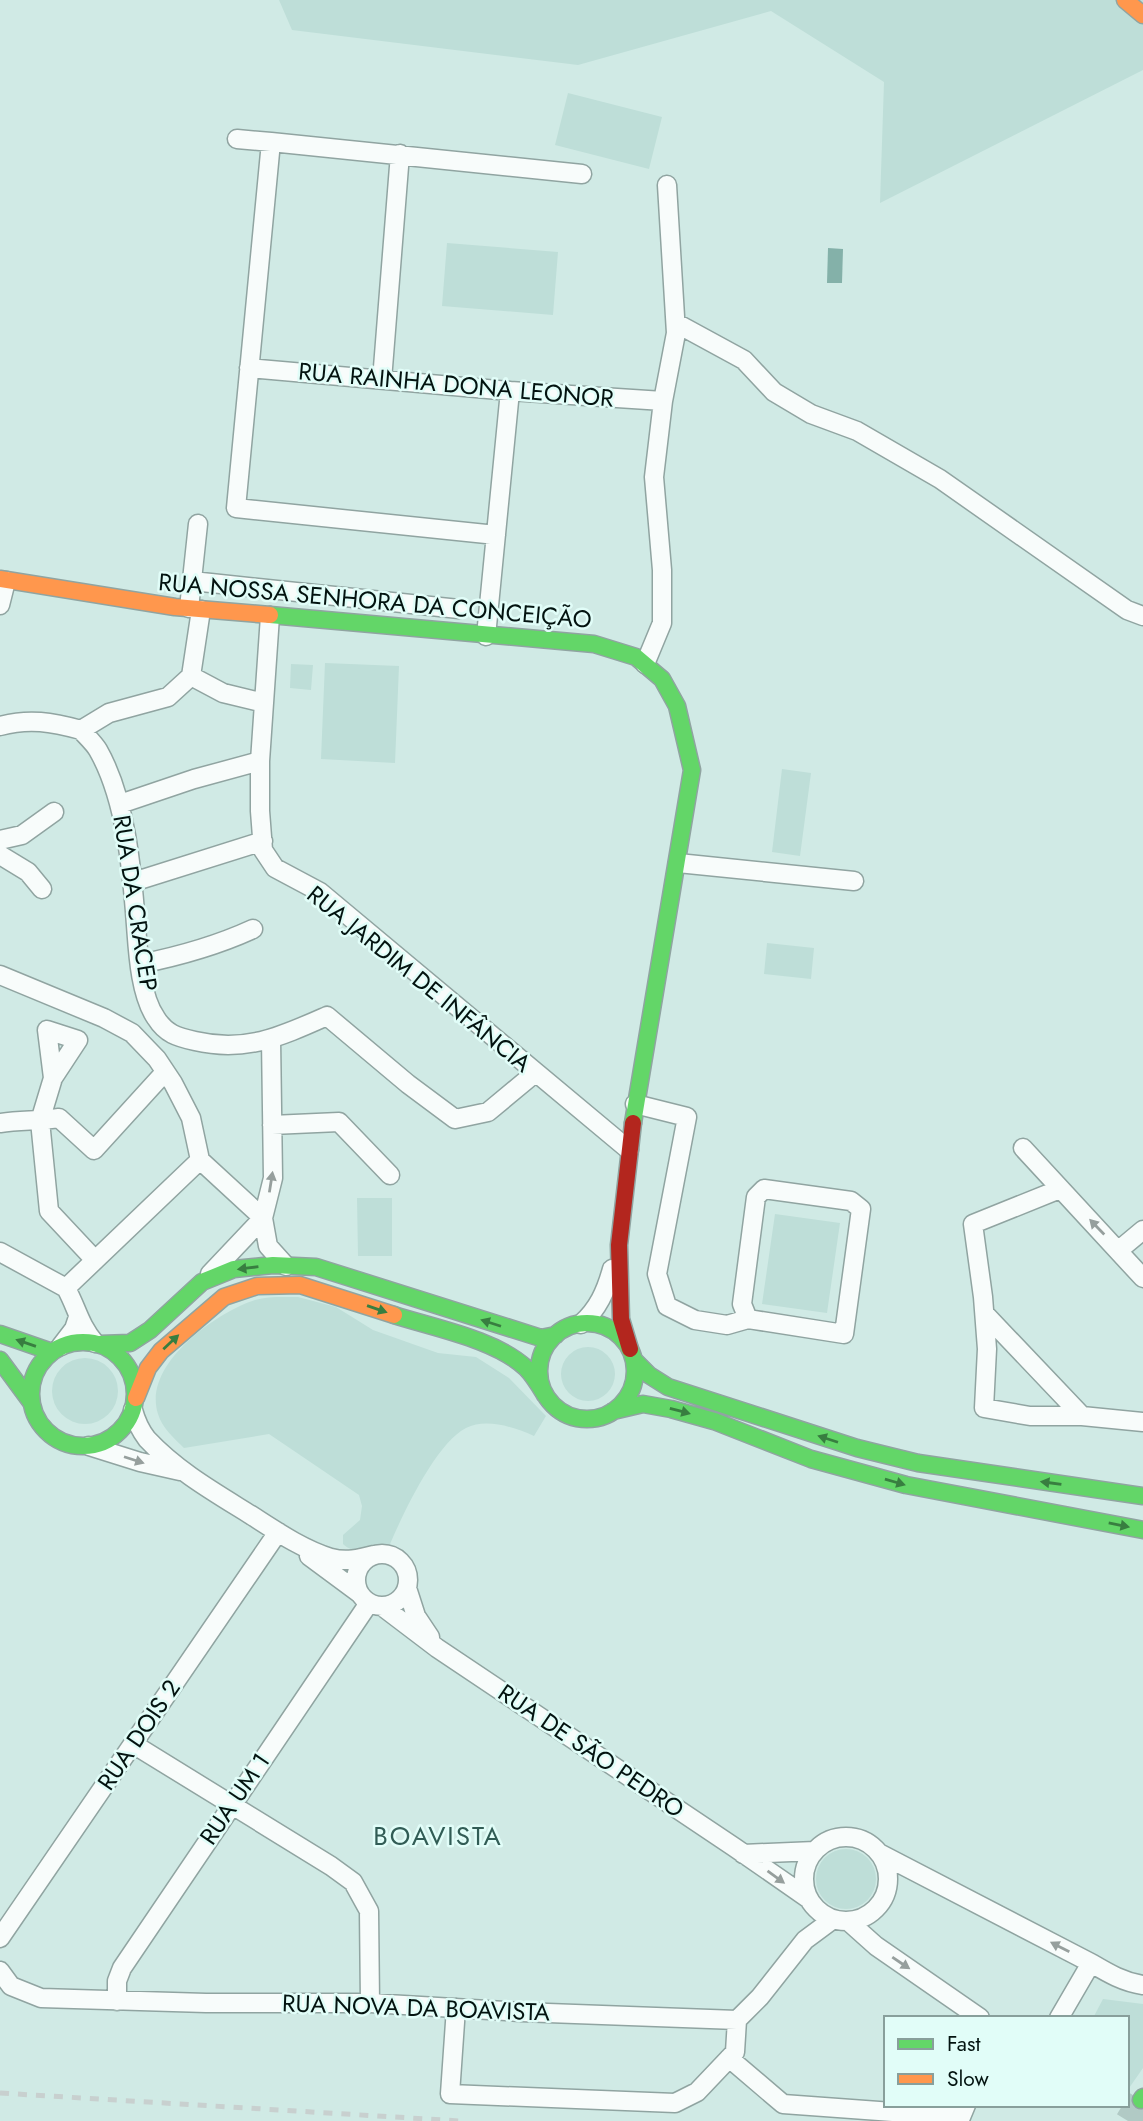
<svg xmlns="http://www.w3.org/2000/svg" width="1143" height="2121" font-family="Jost,sans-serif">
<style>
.green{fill:#beded8}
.water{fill:#84b1a9}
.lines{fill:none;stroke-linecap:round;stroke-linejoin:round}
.secondary-tunnel{stroke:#b1cac5;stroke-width:26;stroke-dasharray:26 13;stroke-linecap:butt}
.street-casing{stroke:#90a4a1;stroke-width:21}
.fast-casing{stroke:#90a4a1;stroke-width:19}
.slow-casing{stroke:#90a4a1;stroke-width:19}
.jam-casing{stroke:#90a4a1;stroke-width:19}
.street{stroke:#f8fcfb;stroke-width:18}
.fast{stroke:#63d668;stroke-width:16}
.slow{stroke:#ff974d;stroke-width:16}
.jam{stroke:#b3261e;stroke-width:16}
.rail{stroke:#c8d0cf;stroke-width:5;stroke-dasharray:9 9;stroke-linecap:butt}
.oneway{fill:#969f9d}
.oneway2{fill:#387e40}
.labels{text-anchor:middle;stroke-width:5;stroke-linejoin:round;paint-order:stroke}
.street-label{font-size:24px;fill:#031310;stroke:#e1fdf8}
.neighbourhood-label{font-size:26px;letter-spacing:2px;fill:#315c55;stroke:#e1fdf8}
</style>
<rect width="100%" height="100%" fill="#d0eae5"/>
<path class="green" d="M279,0H1143V70L880,203L884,82L771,11L578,65L292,30Z
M568,93L662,117L649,169L555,145Z
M447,243L558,252L553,315L442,306Z
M325,663L399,666L395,763L321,759Z
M291,664L313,665L311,690L290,688Z
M782,769L811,773L800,856L772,852Z
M767,943L814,948L811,979L764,974Z
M357,1198H392V1256H358Z
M775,1214L840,1223L827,1313L762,1304Z
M298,1297L336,1307L373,1330L438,1353L476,1357L509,1378L546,1416L534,1436C514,1427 486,1418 466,1428C436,1443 403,1514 390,1544C373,1548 357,1557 343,1544V1535L360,1520L362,1506L359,1495L269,1434L184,1448C174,1438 162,1428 158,1414C142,1365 215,1313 255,1300C268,1296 284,1297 298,1297Z
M561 1374a27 27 0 1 1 54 0a27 27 0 1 1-54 0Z
M52 1391a33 33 0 1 1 66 0a33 33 0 1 1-66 0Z
M816 1879a30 30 0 1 1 60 0a30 30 0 1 1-60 0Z
M1103,1999L1143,2004V2068L1127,2091V2018H1093Z"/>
<path class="water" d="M828,248L843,249L842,283H827Z"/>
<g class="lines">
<path class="secondary-tunnel" d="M1128,2121L1141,2100"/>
<g class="street-casing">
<path id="street" d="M237,139L271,142L236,508L496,535
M271,142L582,174
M676,323L744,360L774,392L811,414L857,431L940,479L1127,610L1143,616
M249,368L510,391L663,401
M382,380L400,154
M192,581L459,609
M0,605L6,581
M189,608L198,524
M270,616L260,761V811L263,850L275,868L320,892L629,1150
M486,636L510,391
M645,664L662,623V570L654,477L663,401L676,333L667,185
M191,676L223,693L264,703
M0,726C29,718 52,722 81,730L109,713L168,697L191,676L201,610
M81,730C86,736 94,743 98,750C126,799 132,870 136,925C138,952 140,995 156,1018C166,1034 177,1037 195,1041C246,1053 282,1036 327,1016L408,1084L455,1119L488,1112L535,1073
M120,804L194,779L260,761
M0,840L22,835L54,812
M0,855L28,872L42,889
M678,863L854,881
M133,882L263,841
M140,964C180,956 216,946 253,929
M0,975L104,1018L132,1033L157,1059L173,1083L191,1118L200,1160L263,1218L210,1274
M271,1039L273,1178L263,1218L268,1246L286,1266
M53,1078L47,1030L78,1040L53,1078L40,1121L49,1211L94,1259
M635,1104L687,1117L657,1274L667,1306L695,1320L727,1325L748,1319L844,1334L861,1209L851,1201L764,1189L756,1197L742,1304L748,1319
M0,1123C20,1120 39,1121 59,1118L94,1150L165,1072
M272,1125L339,1122L390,1175
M1023,1148L1143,1278
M1060,1189L973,1224L983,1297L987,1349L984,1408L1030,1416H1082L1143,1422
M1119,1250L1143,1230
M0,1252L66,1288
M985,1314L1082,1416
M581,1324C598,1309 606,1291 612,1269
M95,1343C79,1324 77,1308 66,1288L200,1160
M61,1346L74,1329L78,1317
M133,1410C136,1421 140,1430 147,1439C177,1471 214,1492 251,1515C276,1531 302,1549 331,1558C346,1562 359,1559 374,1555
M89,1446L140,1462L180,1471
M356 1580a26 26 0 1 1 52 0a26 26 0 1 1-52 0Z
M309,1556L359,1593
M407,1588L416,1616L430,1637
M383,1607L437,1648L734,1847L809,1899
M133,1744L331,1866L353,1882L369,1911L370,2003
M804 1879a42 42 0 1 1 84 0a42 42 0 1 1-84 0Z
M879,1853L1091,1963C1108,1973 1123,1982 1143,1985
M743,1854L815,1851
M848,1921L876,1946L980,2018
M0,1938L278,1532
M0,1971L11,1986L41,1998L206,2003H370L521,2012L737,2020L760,1997L805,1940L832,1920
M117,2001V1981L122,1968L369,1603
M456,2008L450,2094L675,2103L697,2092L735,2052L737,2020
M1059,2018L1091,1963
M729,2058L783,2104L961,2117L966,2105"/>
</g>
<g class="fast-casing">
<path id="fast" d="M270,615L594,644L636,657L662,679L677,706L692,770L633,1123
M394,1315C434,1328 495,1339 526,1368C534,1376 539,1385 545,1395
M539 1371a48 48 0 1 1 96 0a48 48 0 1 1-96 0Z
M0,1334L52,1352
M31 1394a52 52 0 1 1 104 0a52 52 0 1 1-104 0Z
M100,1344L130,1343L150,1330L202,1282L234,1269L273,1265L316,1267L541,1338L556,1335
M0,1360L31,1402
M634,1360L649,1375L668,1387L857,1448L918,1463L1143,1496
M613,1411L643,1404L671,1409L714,1421L811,1459L906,1485L1143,1530
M1141,2100L1143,2097"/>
</g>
<g class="slow-casing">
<path id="slow" d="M1125,0L1143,15
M0,579L175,607L270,615
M136,1398L148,1368L161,1351L224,1297L257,1286L300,1285L394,1315"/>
</g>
<g class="jam-casing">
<path id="jam" d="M630,1349L621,1319L619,1245L633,1123"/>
</g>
<use href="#street" class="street"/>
<use href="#fast" class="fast"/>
<use href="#slow" class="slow"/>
<use href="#jam" class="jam"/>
<path class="rail" d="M0,2093L460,2121"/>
</g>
<defs><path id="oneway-solid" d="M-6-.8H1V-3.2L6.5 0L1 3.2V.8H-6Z" transform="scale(1.75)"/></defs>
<g class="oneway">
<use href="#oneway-solid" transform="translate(271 1182) rotate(-81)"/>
<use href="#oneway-solid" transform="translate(1097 1227) rotate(-134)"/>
<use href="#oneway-solid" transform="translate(134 1460) rotate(18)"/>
<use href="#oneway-solid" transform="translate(776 1877) rotate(36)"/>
<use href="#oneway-solid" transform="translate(1060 1947) rotate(-153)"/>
<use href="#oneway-solid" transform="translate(901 1963) rotate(34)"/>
</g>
<g class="oneway2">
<use href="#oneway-solid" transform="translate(248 1268) rotate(173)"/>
<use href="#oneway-solid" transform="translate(377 1309) rotate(19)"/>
<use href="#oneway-solid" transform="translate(491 1323) rotate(-162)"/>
<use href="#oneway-solid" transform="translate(171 1342) rotate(-43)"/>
<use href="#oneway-solid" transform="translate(26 1343) rotate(-161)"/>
<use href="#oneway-solid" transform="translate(680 1411) rotate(15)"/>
<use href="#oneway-solid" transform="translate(828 1439) rotate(-162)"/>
<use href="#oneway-solid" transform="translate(895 1482) rotate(16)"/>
<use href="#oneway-solid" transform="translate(1051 1483) rotate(-172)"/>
<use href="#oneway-solid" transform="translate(1119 1525) rotate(11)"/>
</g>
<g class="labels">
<g class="street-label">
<text transform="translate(456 385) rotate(5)" y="8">RUA RAINHA DONA LEONOR</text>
<text transform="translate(375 601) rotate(5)" y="8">RUA NOSSA SENHORA DA CONCEIÇÃO</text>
<text transform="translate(135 903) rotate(81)" y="8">RUA DA CRACEP</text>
<text transform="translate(419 979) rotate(39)" y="8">RUA JARDIM DE INFÂNCIA</text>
<text transform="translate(139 1735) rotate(-56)" y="8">RUA DOIS 2</text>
<text transform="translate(591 1751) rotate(34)" y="8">RUA DE SÃO PEDRO</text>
<text transform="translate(235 1799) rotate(-56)" y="8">RUA UM 1</text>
<text transform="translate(416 2008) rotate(2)" y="8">RUA NOVA DA BOAVISTA</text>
</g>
<g class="neighbourhood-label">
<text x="438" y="1845">BOAVISTA</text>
</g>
</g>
<rect x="884" y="2016" width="245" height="91" fill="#e1fdf8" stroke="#889f9b" stroke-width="2"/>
<rect x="898" y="2039" width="35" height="10" fill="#63d668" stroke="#889f9b" stroke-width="2"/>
<text x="947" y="2051" font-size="21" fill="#031310">Fast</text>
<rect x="898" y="2074" width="35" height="10" fill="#ff974d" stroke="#889f9b" stroke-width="2"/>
<text x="947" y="2086" font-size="21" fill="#031310">Slow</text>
</svg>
